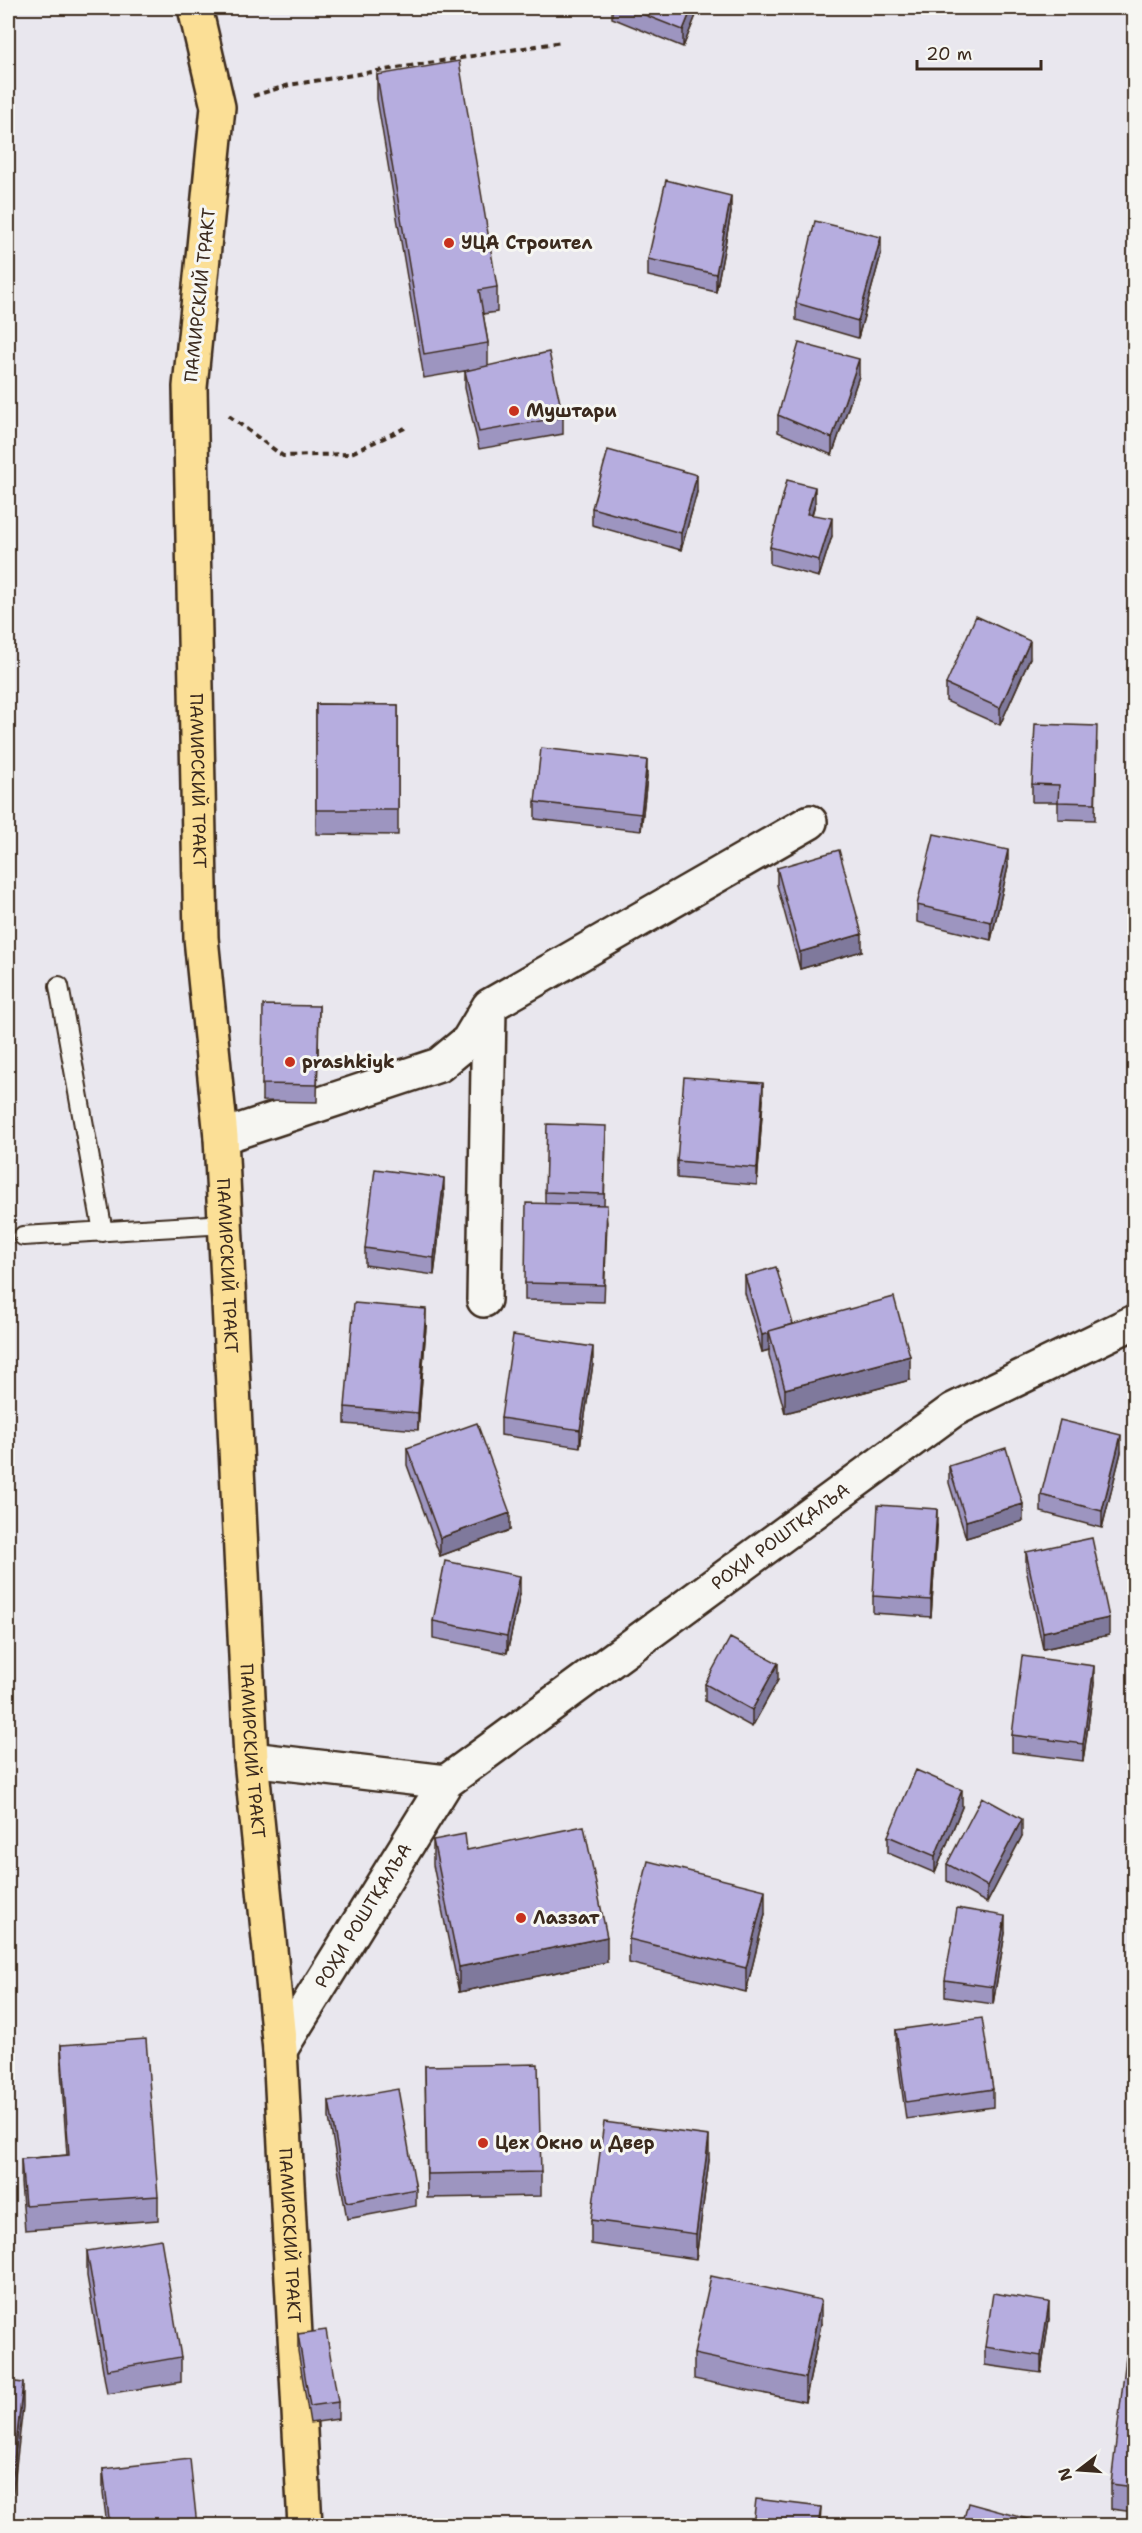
<svg xmlns="http://www.w3.org/2000/svg" width="1142" height="2533" font-family="'Shantell Sans',sans-serif">
<style>
.lines{fill:none;stroke-linecap:round;stroke-linejoin:round}
.service-casing{stroke:#3b2a1e;stroke-width:22}
.minor-casing{stroke:#3b2a1e;stroke-width:38}
.secondary-casing{stroke:#3b2a1e;stroke-width:38}
.primary-casing{stroke:#3b2a1e;stroke-width:38}
.path{stroke:#3b2a1e;stroke-width:4;stroke-dasharray:6 4.5;stroke-linecap:butt}
.service{stroke:#f6f6f2;stroke-width:18}
.minor{stroke:#f6f6f2;stroke-width:33}
.secondary{stroke:#f6f6f2;stroke-width:33}
.primary{stroke:#fbdf96;stroke-width:33}
.wall{fill:#9d95c0;stroke:#3b2a1e;stroke-width:1.5}
.shaded-wall{fill:#7f799c;stroke:#3b2a1e;stroke-width:1.5}
.building{fill:#b6addf;stroke:#3b2a1e;stroke-width:1.5}
.poi-dot{fill:#c8321e;stroke:#f6f6f2;stroke-width:2}
.labels{text-anchor:middle;stroke-width:6;stroke-linejoin:round;paint-order:stroke}
.poi-label{font-size:18px;font-weight:bold;fill:#3b2a1e;stroke:#f6f6f2;text-anchor:start}
.street-label{font-size:18px;fill:#3b2a1e;stroke:#f6f6f2}
</style>
<rect width="100%" height="100%" fill="#e9e7ee"/>
<filter id="ink" filterUnits="userSpaceOnUse"><feTurbulence type="fractalNoise" baseFrequency=".0167" numOctaves="2"/><feDisplacementMap in="SourceGraphic" scale="12" xChannelSelector="R" yChannelSelector="G"/><feConvolveMatrix kernelMatrix="1 2 1 2 8 2 1 2 1" color-interpolation-filters="sRGB"/></filter>
<g filter="url(#ink)">
<g class="lines">
<g class="service-casing">
<path id="service" d="M59,986L103,1232
M23,1236L226,1224"/>
</g>
<g class="minor-casing">
<path id="minor" d="M221,1137L439,1065L468,1041L489,1006L810,822
M484,1300L489,1008"/>
</g>
<g class="secondary-casing">
<g id="secondary">
<path d="M251,1759L446,1782"/>
<path id="s1" d="M280,2050L446,1782L953,1410L1134,1322"/>
</g>
</g>
<g class="primary-casing">
<g id="primary">
<path id="s2" d="M195,8L218,107L190,387L201,938L221,1137L251,1759L280,2050L305,2526"/>
</g>
</g>
<path class="path" d="M253,96L289,85L562,42
M229,416L283,456L349,454L405,428"/>
<use href="#service" class="service"/>
<use href="#minor" class="minor"/>
<use href="#secondary" class="secondary"/>
<use href="#primary" class="primary"/>
</g>
<path class="wall" d="M612,8H699L683,47L612,18Z
M377,75L497,287V312L483,314L488,343V366L563,417V434L479,449L465,388V371L470,370L424,378L377,99Z
M731,213L716,292L648,276V259Z
M881,254L858,338L796,320V303Z
M859,376L832,455L778,432V415Z
M697,492L681,550L592,525V508Z
M815,504L812,515L832,536L819,577L770,564V547Z
M1030,658L1000,725L946,701V684Z
M316,704L398,705V835L316,834Z
M1097,743L1095,820L1058,819V802H1032V784Z
M647,777L641,831L535,819V802Z
M1008,867L991,940L917,922V905Z
M777,868L862,951L800,969L777,885Z
M319,1006L317,1102L262,1101V1084Z
M763,1100L757,1185L677,1178V1161Z
M606,1143L604,1205L607,1222L604,1302L525,1300V1283L545,1203V1192Z
M444,1195L434,1275L365,1265V1248Z
M745,1276L793,1324L910,1380L785,1413L769,1355V1350L762,1352L745,1293Z
M426,1326L418,1430L345,1424V1407Z
M593,1364L580,1447L501,1435V1418Z
M407,1448L510,1530L440,1556L407,1465Z
M1121,1452L1102,1528L1041,1512V1495Z
M949,1466L1023,1521L966,1538L949,1483Z
M937,1526L931,1617L873,1613V1596Z
M1026,1552L1109,1635L1043,1649L1026,1569Z
M520,1594L507,1653L433,1638V1621Z
M778,1680L752,1727L705,1701V1684Z
M1094,1683L1083,1761L1012,1752V1735Z
M962,1807L935,1873L888,1853V1836Z
M1022,1836L987,1903L947,1881V1864Z
M433,1840L467,1850L607,1962L459,1992L433,1865Z
M765,1914L746,1992L629,1963V1939Z
M1005,1933L993,2004L945,1997V1980Z
M896,2030L993,2089V2107L906,2119L896,2047Z
M61,2045L158,2196V2220L25,2230L21,2183V2159L67,2155L61,2069Z
M425,2066L541,2172V2196L427,2198Z
M329,2101L416,2189V2206L347,2219L329,2118Z
M709,2160L696,2259L591,2244V2220Z
M87,2251L181,2357V2382L107,2394L87,2276Z
M1049,2319L1041,2373L985,2365V2347Z
M821,2324L805,2402L694,2379V2354Z
M298,2334L338,2402V2419L310,2423L298,2351Z
M1134,2358V2512L1111,2509V2484Z
M103,2469L197,2526H107L103,2493Z"/>
<path class="shaded-wall" d="M692,8H699L683,47V30Z
M731,196V213L716,292V274Z
M881,237V254L858,338V321Z
M859,359V376L832,455V438Z
M697,475V492L681,550V533Z
M815,487V504L807,531V514Z
M832,518V536L819,577V560Z
M1030,641V658L1000,725V708Z
M647,760V777L641,831V814Z
M1008,850V867L991,940V922Z
M862,934V951L800,969V952Z
M763,1083V1100L757,1185V1168Z
M444,1178V1195L434,1275V1258Z
M426,1309V1326L418,1430V1413Z
M769,1333V1350L762,1352V1335Z
M593,1347V1364L580,1447V1430Z
M910,1356V1380L785,1413V1389Z
M1121,1435V1452L1102,1528V1511Z
M1023,1504V1521L966,1538V1521Z
M937,1509V1526L931,1617V1600Z
M510,1513V1530L440,1556V1538Z
M520,1576V1594L507,1653V1636Z
M1109,1618V1635L1043,1649V1632Z
M778,1663V1680L752,1727V1710Z
M1094,1666V1683L1083,1761V1744Z
M962,1790V1807L935,1873V1856Z
M1022,1819V1836L987,1903V1886Z
M765,1890V1914L746,1992V1968Z
M1005,1916V1933L993,2004V1987Z
M607,1937V1962L459,1992V1967Z
M709,2136V2160L696,2259V2234Z
M821,2300V2324L805,2402V2378Z
M1049,2302V2319L1041,2373V2356Z
M23,2383V2407L9,2526H8V2513Z
M821,2507L820,2526H818Z"/>
<path class="building" d="M627,8H692L683,30Z
M459,61L497,287L479,290L488,343L424,354L377,75Z
M666,180L731,196L716,274L648,259Z
M815,221L881,237L858,321L796,303Z
M799,343L859,359L832,438L778,415Z
M549,352L563,417L479,432L465,371Z
M608,450L697,475L681,533L592,508Z
M787,480L815,487L807,514L832,518L819,560L770,547Z
M976,616L1030,641L1000,708L946,684Z
M316,704L398,705V810H316Z
M1035,724L1097,726L1095,803L1058,802L1059,785L1032,784Z
M541,748L647,760L641,814L535,802Z
M934,834L1008,850L991,922L917,905Z
M839,850L862,934L800,952L777,868Z
M263,1005L319,1006L317,1085L262,1084Z
M684,1077L763,1083L757,1168L677,1161Z
M547,1124L606,1126L604,1194L545,1192Z
M375,1169L444,1178L434,1258L365,1248Z
M526,1203L607,1205L604,1285L525,1283Z
M776,1267L793,1324L769,1331V1333L762,1335L745,1276Z
M894,1297L910,1356L785,1389L769,1331Z
M354,1303L426,1309L418,1413L345,1407Z
M513,1335L593,1347L580,1430L501,1418Z
M1060,1420L1121,1435L1102,1511L1041,1495Z
M477,1423L510,1513L440,1538L407,1448Z
M1006,1448L1023,1504L966,1521L949,1466Z
M878,1505L937,1509L931,1600L873,1596Z
M1092,1538L1109,1618L1043,1632L1026,1552Z
M445,1561L520,1576L507,1636L433,1621Z
M730,1638L778,1663L752,1710L705,1684Z
M1022,1656L1094,1666L1083,1744L1012,1735Z
M916,1770L962,1790L935,1856L888,1836Z
M982,1797L1022,1819L987,1886L947,1864Z
M584,1826L607,1937L459,1967L433,1840L465,1834L467,1850Z
M648,1861L765,1890L746,1968L629,1939Z
M957,1908L1005,1916L993,1987L945,1980Z
M982,2018L993,2089L906,2102L896,2030Z
M146,2039L158,2196L25,2205L21,2159L69,2155L61,2045Z
M538,2064L541,2172L427,2174L425,2066Z
M398,2089L416,2189L347,2202L329,2101Z
M604,2122L709,2136L696,2234L591,2220Z
M161,2239L181,2357L107,2370L87,2251Z
M711,2276L821,2300L805,2378L694,2354Z
M993,2293L1049,2302L1041,2356L985,2347Z
M326,2330L338,2402L310,2406L298,2334Z
M1126,2357L1134,2358V2487L1111,2484Z
M8,2381L23,2383L8,2513Z
M190,2459L197,2526H110L103,2469Z
M756,2499L821,2507L818,2526H753Z
M968,2503L1053,2526H962Z"/>
</g>
<g class="poi-dot">
<circle cx="449" cy="243" r="6"/>
<circle cx="514" cy="411" r="6"/>
<circle cx="290" cy="1062" r="6"/>
<circle cx="521" cy="1918" r="6"/>
<circle cx="483" cy="2143" r="6"/>
</g>
<g class="labels">
<g class="poi-label">
<text x="461" y="249">УЦА Строител</text>
<text x="526" y="417">Муштари</text>
<text x="302" y="1068">prashkiyk</text>
<text x="533" y="1924">Лаззат</text>
<text x="495" y="2149">Цех Окно и Двер</text>
</g>
<g class="street-label">
<text transform="translate(200 295) rotate(-84)" y="6">ПАМИРСКИЙ ТРАКТ</text>
<text dy="6" stroke="none"><textPath href="#s2" startOffset="777">ПАМИРСКИЙ ТРАКТ</textPath></text>
<text dy="6" stroke="none"><textPath href="#s2" startOffset="1263">ПАМИРСКИЙ ТРАКТ</textPath></text>
<text dy="6" stroke="none"><textPath href="#s1" startOffset="730">РОҲИ РОШТҚАЛЪА</textPath></text>
<text dy="6" stroke="none"><textPath href="#s2" startOffset="1749">ПАМИРСКИЙ ТРАКТ</textPath></text>
<text dy="6" stroke="none"><textPath href="#s1" startOffset="158">РОҲИ РОШТҚАЛЪА</textPath></text>
<text dy="6" stroke="none"><textPath href="#s2" startOffset="2235">ПАМИРСКИЙ ТРАКТ</textPath></text>
</g>
</g>
<rect width="1142" height="2533" fill="none" stroke="#f6f6f2" stroke-width="30"/>
<rect x="15" y="15" width="1112" height="2503" fill="none" stroke="#3b2a1e" stroke-width="2" filter="url(#ink)"/>
<g transform="translate(1079 2470) rotate(253)" stroke="#f6f6f2" stroke-width="4.5" paint-order="stroke">
<path d="M0-4.5L10 22L0 15L-10 22Z" fill="#3b2a1e"/>
<text y="-9" font-size="16" font-weight="bold" text-anchor="middle" fill="#3b2a1e">N</text>
</g>
<path d="M917 60v9h124v-9" fill="none" stroke="#3b2a1e" stroke-width="3"/>
<text x="926" y="60" font-size="18" fill="#3b2a1e" stroke="#f6f6f2" stroke-width="4.5" paint-order="stroke">20 m</text>
</svg>
